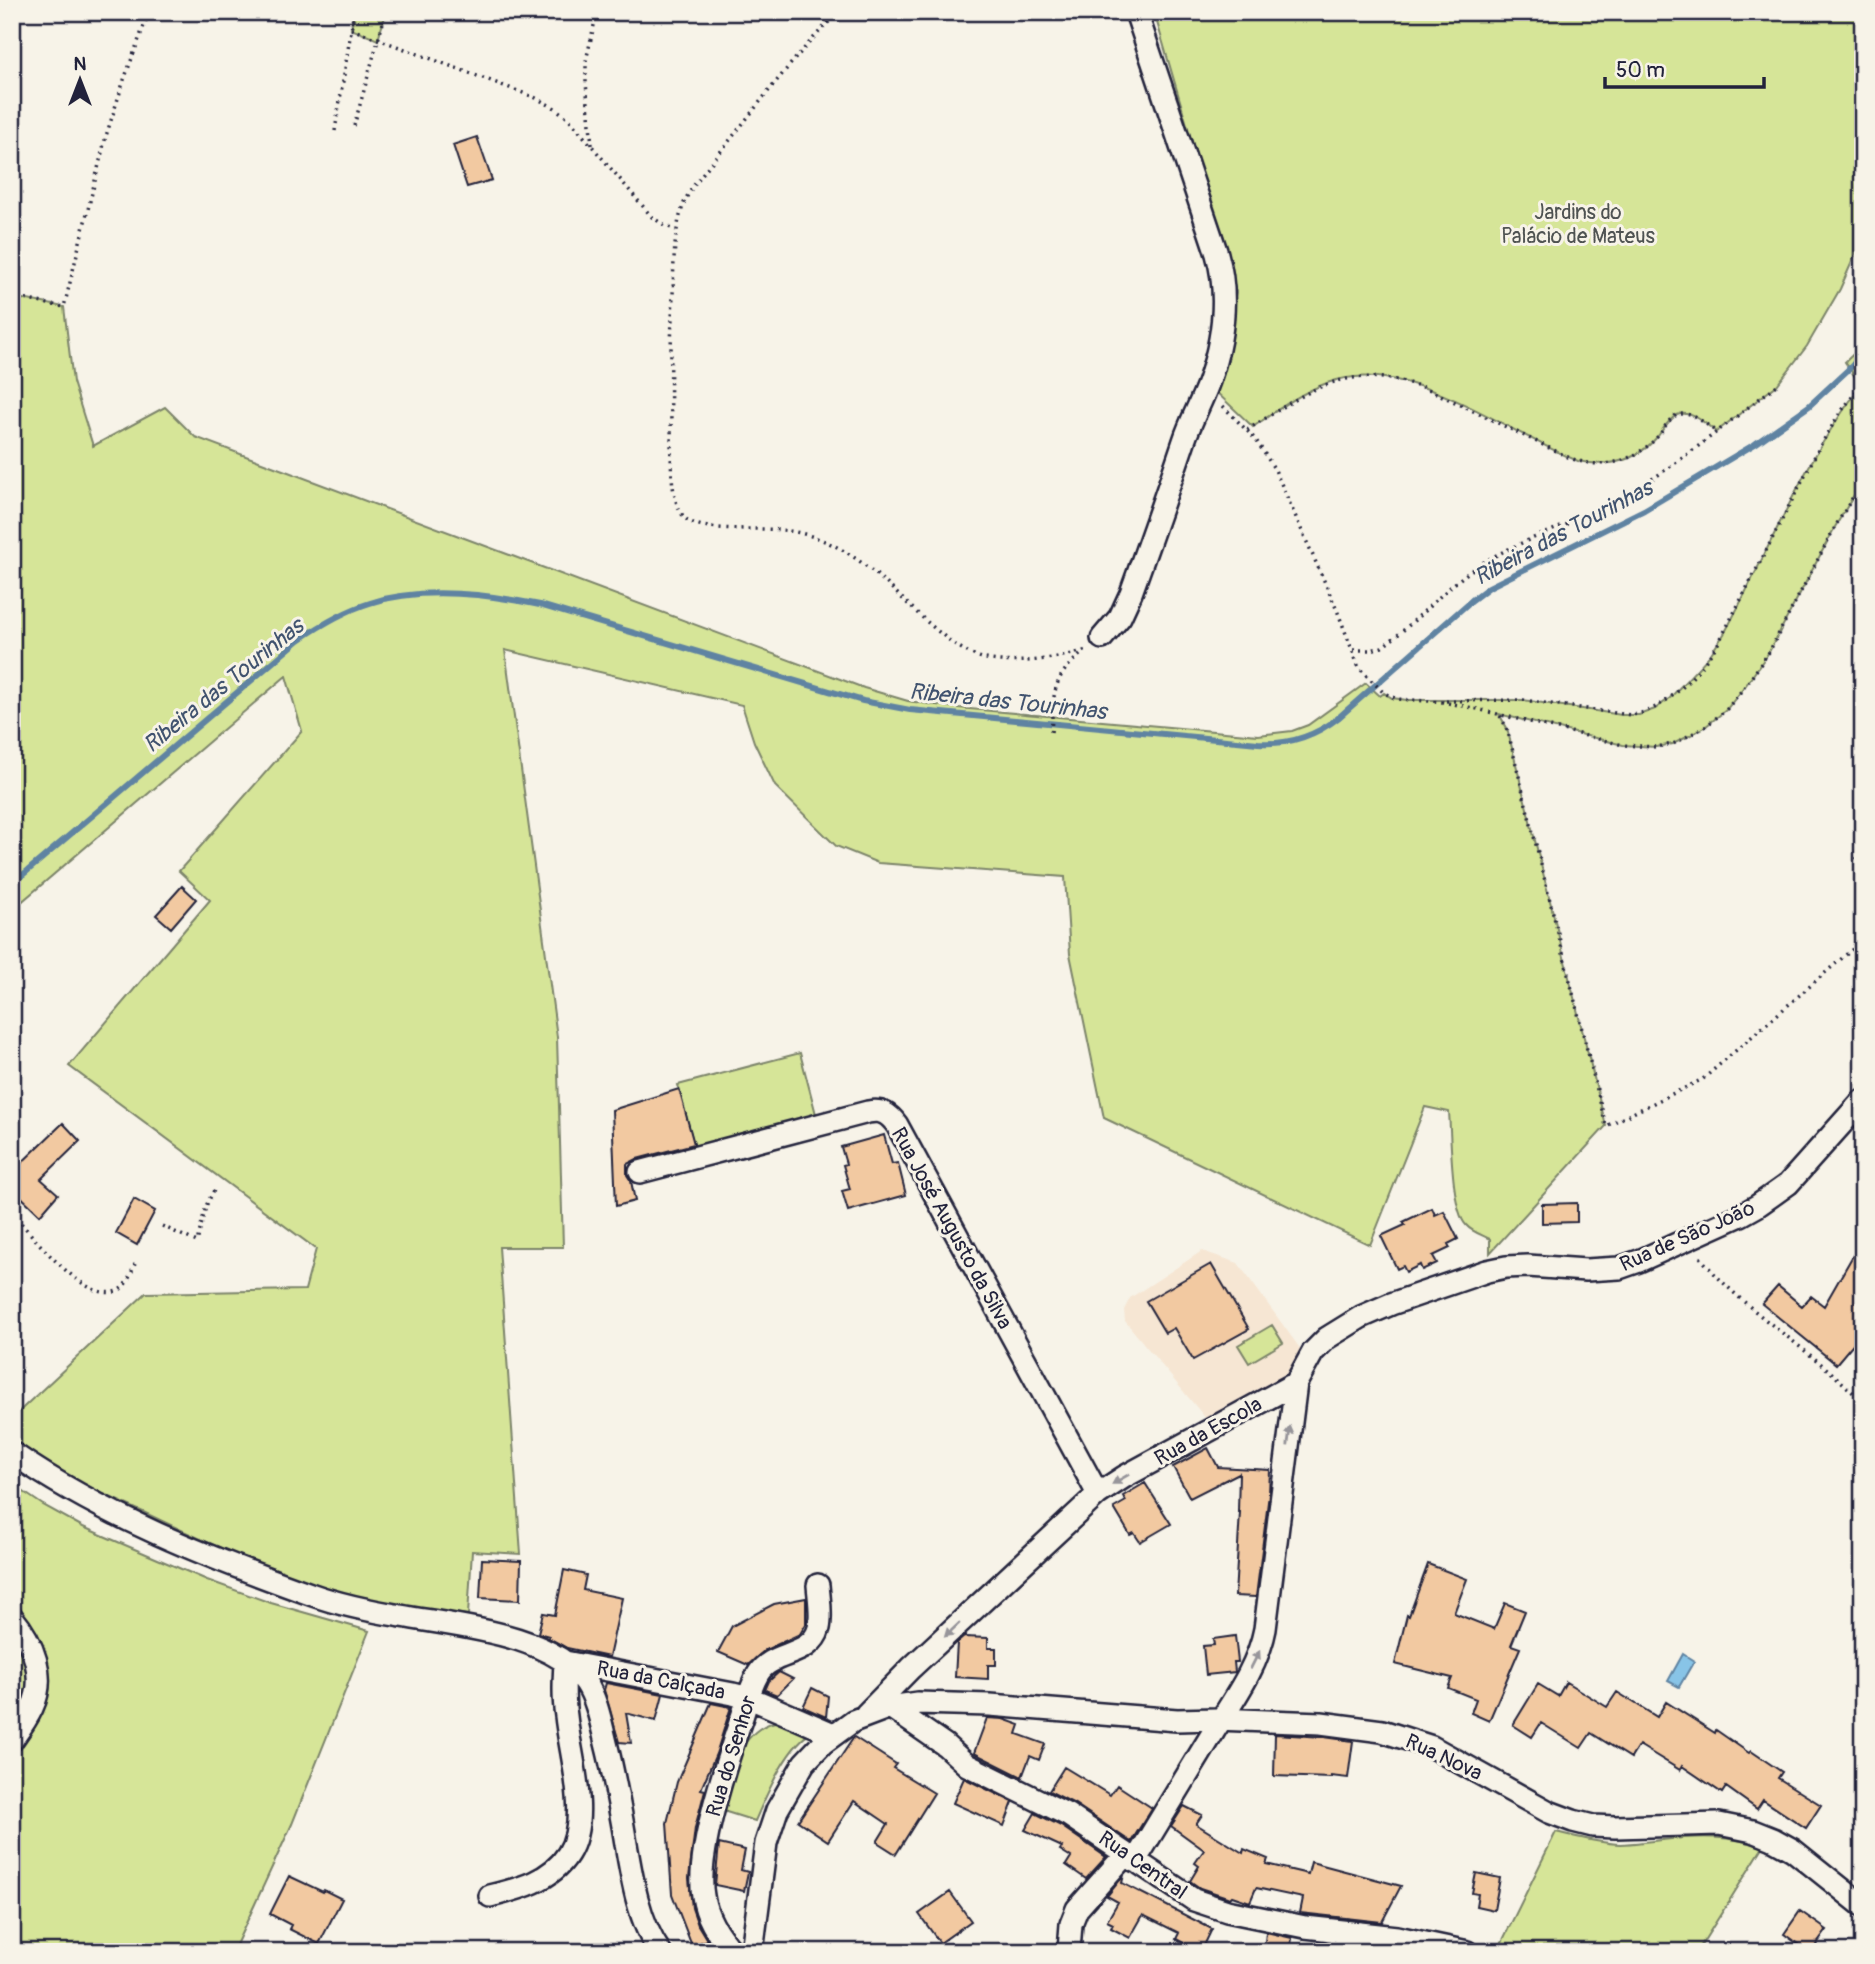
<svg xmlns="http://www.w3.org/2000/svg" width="1875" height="1964" font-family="Pangolin,sans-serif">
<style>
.built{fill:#f6e6d3}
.green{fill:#d6e598;stroke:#7c846a;stroke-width:2}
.water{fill:#88c4e7;stroke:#5f83a2;stroke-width:2}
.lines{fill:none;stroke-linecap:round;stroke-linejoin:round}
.stream{stroke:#5f83a2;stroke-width:6}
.building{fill:#f2c9a1;stroke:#22223b;stroke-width:2}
.minor-casing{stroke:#22223b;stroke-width:26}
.path{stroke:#22223b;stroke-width:3.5;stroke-dasharray:2 5;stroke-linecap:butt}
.minor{stroke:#f7f3e8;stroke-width:21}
.oneway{fill:#97959a}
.labels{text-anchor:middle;stroke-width:6;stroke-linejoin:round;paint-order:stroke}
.park-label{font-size:21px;fill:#4f5352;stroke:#f7f3e8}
.street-label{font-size:21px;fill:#22223b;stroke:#f7f3e8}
.water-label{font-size:23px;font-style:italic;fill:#41536f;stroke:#f7f3e8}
</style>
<rect width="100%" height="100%" fill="#f7f3e8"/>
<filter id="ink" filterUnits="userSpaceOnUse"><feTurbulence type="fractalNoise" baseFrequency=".0143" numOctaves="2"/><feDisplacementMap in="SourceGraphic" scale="14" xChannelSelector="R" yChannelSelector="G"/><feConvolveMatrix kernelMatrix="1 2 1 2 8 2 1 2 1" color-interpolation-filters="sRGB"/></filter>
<g filter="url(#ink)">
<path class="built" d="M1202,1251L1238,1263L1304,1354L1290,1375L1208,1421L1125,1321L1124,1310L1130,1298Z"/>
<path class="green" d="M354,12H386L378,40L351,29Z
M1154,12H1863V237L1840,289L1807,346L1777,385L1716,432C1706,424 1691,409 1677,415C1669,419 1663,429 1658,436C1637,461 1609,468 1578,461C1507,433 1406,353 1327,383C1300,393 1276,411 1253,427L1214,390L1236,292Z
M12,297L64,307L73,382L93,446L165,407L195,437L864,688L908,701L958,708L1258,735L1292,731L1308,725L1366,683L1380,696L1384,693L1392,698L1407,700H1523L1622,715H1639L1655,709L1670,698L1710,655L1724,634C1769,551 1803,461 1861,386L1845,362L1863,345V480L1835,527L1769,652L1746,685L1726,710L1705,727L1687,737L1673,744L1656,747L1623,745L1499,714L1507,728L1606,1126L1490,1253V1239C1482,1235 1472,1232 1466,1225C1451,1209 1451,1136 1449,1112L1425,1107L1370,1245L1104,1118L1070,954L1065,877L878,863L836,846L775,786L754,742L742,705L505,650L557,1037L563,1247H499L521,1554L472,1551L468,1615C429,1610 391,1605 353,1596C279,1578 209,1543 141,1511C97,1491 50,1471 12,1439V1418L146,1293L305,1290L316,1249L69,1066L210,900L179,871L302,731L286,676L12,910Z
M800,1053L817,1118L695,1149L678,1085Z
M1272,1325L1283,1343L1249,1363L1238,1345Z
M12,1484L43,1505L83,1527L207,1580L271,1603L369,1631L292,1824L236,1945L241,1952H12Z
M775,1722H783L813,1732C788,1743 766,1796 755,1821L720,1810C731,1778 737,1731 775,1722Z
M1556,1832C1577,1837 1598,1843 1620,1844C1634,1844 1648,1841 1662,1840C1698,1836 1730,1835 1763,1847L1697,1952H1497Z"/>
<path class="water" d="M1683,1654L1694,1661L1679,1687L1668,1681Z"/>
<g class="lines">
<path class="stream" d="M12,884L299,640C321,625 344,611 370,603C423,586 487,594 540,605L863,701L910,710L1258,743C1287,745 1315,736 1338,718L1472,600L1489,587L1644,510L1755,444L1809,406L1851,367L1863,353"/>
</g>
<path class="building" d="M477,137L492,180L467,187L453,145Z
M182,886L196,899L171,928L156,915Z
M679,1089L694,1144L637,1159L627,1164V1175L631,1181L635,1201L616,1206L612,1110Z
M63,1123L80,1141L41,1179L58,1194L40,1215L12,1188V1172Z
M884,1135L892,1164L898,1163L906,1195L848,1211L842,1191L850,1189L843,1165L846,1164L841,1147Z
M134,1199L155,1211L137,1245L116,1233Z
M1577,1203V1222L1542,1223V1204Z
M1432,1208L1435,1215L1444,1211L1458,1239L1448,1244L1450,1248L1433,1256L1437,1263L1422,1270L1420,1265L1406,1272L1403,1266L1397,1269L1381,1236L1405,1225L1403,1222Z
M1863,1238V1332L1836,1364L1762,1304L1778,1286L1802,1306L1811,1296L1824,1306Z
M1211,1264L1249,1329L1193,1360L1174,1328L1165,1333L1146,1301Z
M1208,1448L1218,1467L1270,1470L1269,1494L1256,1597L1235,1596L1240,1512H1238L1239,1473L1190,1498L1173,1467Z
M1145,1483L1171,1524L1140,1542L1134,1533L1130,1535L1114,1508L1126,1501L1123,1496Z
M482,1559L521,1561L520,1600L480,1598Z
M1428,1564L1467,1579L1454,1613L1494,1629L1505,1603L1525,1611L1511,1645L1520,1648L1489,1721L1471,1713L1476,1699L1448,1688L1452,1678L1395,1664L1407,1615L1409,1616Z
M564,1570L586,1575L583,1590L622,1598L609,1657L567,1648L549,1638V1636L538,1633L543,1613L555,1615Z
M806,1598V1624L800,1634L765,1650L748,1665L718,1652L732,1626L774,1604Z
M1235,1636L1238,1662H1234L1235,1672L1206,1675L1203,1646L1214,1645L1213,1639Z
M964,1637L988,1638V1648H996V1665H988V1679L955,1677L957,1643Z
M779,1672L793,1679L777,1695L765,1690L769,1681Z
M1566,1682L1607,1707L1617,1692L1657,1717L1666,1702L1715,1733L1716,1730L1749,1753L1751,1751L1782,1772L1778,1778L1821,1805L1806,1828L1763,1800L1757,1809L1726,1787L1722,1793L1682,1766L1680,1770L1639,1745L1631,1758L1591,1733L1581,1748L1541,1723L1532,1737L1513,1725L1538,1684L1558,1696Z
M606,1683L663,1694L656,1721L626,1713L631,1743L619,1742L604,1690Z
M812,1688L828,1696L826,1717L803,1707Z
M711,1703L731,1707L716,1754L701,1789L705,1790L695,1828L689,1878L692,1908L698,1925L707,1940L692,1946L672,1894L667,1823L677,1782Z
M987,1718L1003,1719L1020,1725L1017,1734L1045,1744L1039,1760L1030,1756L1022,1777L974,1753Z
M1275,1734L1324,1737L1353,1741L1348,1778L1331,1776V1778L1274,1776Z
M854,1737L896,1764L893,1768L934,1793L896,1854L877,1842L888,1824L854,1801L828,1841L798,1821Z
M1064,1767L1110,1795L1117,1785L1152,1808L1131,1842L1075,1804L1049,1791Z
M964,1778L1013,1802L1004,1826L953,1803Z
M1184,1806L1202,1815L1196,1824L1243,1853L1244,1849L1268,1859L1266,1864L1308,1874L1311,1862L1401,1886L1382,1922L1300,1913L1303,1898L1256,1888L1250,1902L1232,1896L1230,1898L1200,1888L1190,1881L1199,1866L1195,1863L1204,1850L1171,1826Z
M1035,1813L1061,1826L1106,1857L1086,1879L1066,1865L1071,1857L1060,1850L1062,1847L1025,1830Z
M719,1844L745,1850L741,1870L748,1872L744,1891L715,1885Z
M1476,1873L1500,1878L1494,1910L1476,1906L1478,1894L1472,1893Z
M1124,1875L1122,1883L1212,1929L1201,1952L1176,1939L1179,1933L1143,1915L1130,1938L1111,1928L1113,1924L1107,1921L1118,1902L1107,1896Z
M289,1876L323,1892L324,1890L342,1899L319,1944L289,1929L291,1925L270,1914Z
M950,1892L971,1921L940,1943L919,1914Z
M1800,1911L1827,1930L1811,1952H1809L1784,1934Z
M1266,1932L1292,1938L1290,1952H1264Z"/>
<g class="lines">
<g class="minor-casing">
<path id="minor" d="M1102,638L1120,617L1131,593C1149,543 1167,492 1184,441C1191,420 1202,401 1209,381C1223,340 1229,296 1217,254L1136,12
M640,1172L868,1112C882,1109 889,1114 897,1125L1098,1494
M1296,1383L1313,1352L1327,1338L1361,1317L1391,1304L1487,1271L1506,1267L1528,1266L1586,1270L1619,1268L1639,1261L1741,1215L1757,1206L1788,1184L1863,1100
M12,1453C103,1516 209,1558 313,1595C341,1605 371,1611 401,1616C455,1626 552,1633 586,1683C597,1700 601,1723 606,1743C613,1770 618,1798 623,1826C630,1866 636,1918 660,1952
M12,1617C33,1642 47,1676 32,1708C27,1719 19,1730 12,1740
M890,1707L945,1745L967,1765L1068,1815L1194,1900L1227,1911L1305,1927L1397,1937L1468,1952
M866,1714L911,1668L1098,1494L1124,1477L1296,1383L1265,1629C1258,1666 1234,1699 1214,1731C1188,1774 1161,1818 1135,1861
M490,1896C519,1889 551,1881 568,1854C591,1818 570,1756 566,1716C563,1698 564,1680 565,1662L733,1694L752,1699L833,1734
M1069,1950L1071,1924L1077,1909L1126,1854
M733,1952C719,1937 706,1917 703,1896C695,1853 728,1757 743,1714C747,1701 751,1686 758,1674C772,1650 811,1658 819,1628C822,1615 819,1598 818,1585
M752,1952L766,1843L777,1810L804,1763L823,1743L853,1721L890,1707L917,1703L990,1705L1177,1720L1216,1719L1321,1723L1382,1731L1432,1747L1549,1812L1573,1821L1593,1826L1615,1827L1719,1824L1753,1831L1773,1839L1793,1850L1863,1906
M1330,1952L1358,1933"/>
</g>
<path class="path" d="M839,12C797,52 762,100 726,145C713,161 689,187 683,206C673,235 674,264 673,295C671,337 670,379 671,422C672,447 667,502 686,519C704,534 765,526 790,531C816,535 841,547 862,563C885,580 904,601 925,620C941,634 961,652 982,658C1012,666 1057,659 1087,650
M351,29L534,97L555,108L569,119L652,217L664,225L676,230
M354,126L386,12
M335,131L354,12
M592,145L586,83V61L597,12
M12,297L64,307L106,136L124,80L149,12
M1223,406L1256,440L1275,470L1337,610L1359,668L1384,693L1397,699L1443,702L1473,708L1623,745L1656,747L1673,744L1705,727L1726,710L1746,685L1769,652L1835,527L1863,480
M1247,430C1314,388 1343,361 1426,388L1570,458C1603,471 1635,462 1659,435C1664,429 1669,418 1677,415C1691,410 1706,424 1716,432
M1353,650H1371L1382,647C1416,623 1442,590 1476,567C1516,541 1565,528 1607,506C1669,473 1722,427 1777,385
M1446,701L1523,700L1630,715C1667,712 1700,671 1719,642L1820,446L1840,413L1861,385
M1500,716L1507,728L1606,1126L1703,1079L1863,940
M1051,732C1054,694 1051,677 1084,652
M1863,809C1853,839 1856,865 1863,896
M12,1213C32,1234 84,1304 117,1291C127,1287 131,1273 135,1264
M162,1226L197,1242L206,1206L215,1188
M1700,1257C1747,1315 1813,1349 1863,1403"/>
<use href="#minor" class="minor"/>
</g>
<defs><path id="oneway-solid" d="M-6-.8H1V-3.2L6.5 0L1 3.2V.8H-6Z" transform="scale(1.75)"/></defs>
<g class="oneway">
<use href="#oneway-solid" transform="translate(1289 1436) rotate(-83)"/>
<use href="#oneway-solid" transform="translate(1121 1479) rotate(150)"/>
<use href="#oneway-solid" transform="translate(952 1630) rotate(137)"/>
<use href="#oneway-solid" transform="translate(1255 1660) rotate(-63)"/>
</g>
</g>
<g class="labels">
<g class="park-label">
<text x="1578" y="219">Jardins do<tspan x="1578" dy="24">Palácio de Mateus</tspan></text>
</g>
<g class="street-label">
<text transform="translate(952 1228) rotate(61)" y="7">Rua José Augusto da Silva</text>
<text transform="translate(1687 1236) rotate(-24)" y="7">Rua de São João</text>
<text transform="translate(1208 1431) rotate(-29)" y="7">Rua da Escola</text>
<text transform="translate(661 1680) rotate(11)" y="7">Rua da Calçada</text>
<text transform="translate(731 1756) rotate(-73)" y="7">Rua do Senhor</text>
<text transform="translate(1444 1757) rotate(25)" y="7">Rua Nova</text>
<text transform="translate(1143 1865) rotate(35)" y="7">Rua Central</text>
</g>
<g class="water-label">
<text transform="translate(1563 532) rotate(-28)" y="8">Ribeira das Tourinhas</text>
<text transform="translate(223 685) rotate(-39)" y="8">Ribeira das Tourinhas</text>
<text transform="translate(1008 701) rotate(6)" y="8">Ribeira das Tourinhas</text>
</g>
</g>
<rect width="1875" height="1964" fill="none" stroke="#f7f3e8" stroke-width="42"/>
<rect x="21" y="21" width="1833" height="1922" fill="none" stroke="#22223b" stroke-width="2.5" filter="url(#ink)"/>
<g transform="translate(80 80)" stroke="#f7f3e8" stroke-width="5" paint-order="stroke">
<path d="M0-5L12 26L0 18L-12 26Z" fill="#22223b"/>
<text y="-10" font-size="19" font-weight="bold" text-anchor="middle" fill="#22223b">N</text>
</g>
<path d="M1605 77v10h159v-10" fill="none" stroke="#22223b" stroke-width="3.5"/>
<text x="1616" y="77" font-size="21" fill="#22223b" stroke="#f7f3e8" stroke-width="5" paint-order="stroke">50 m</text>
</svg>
